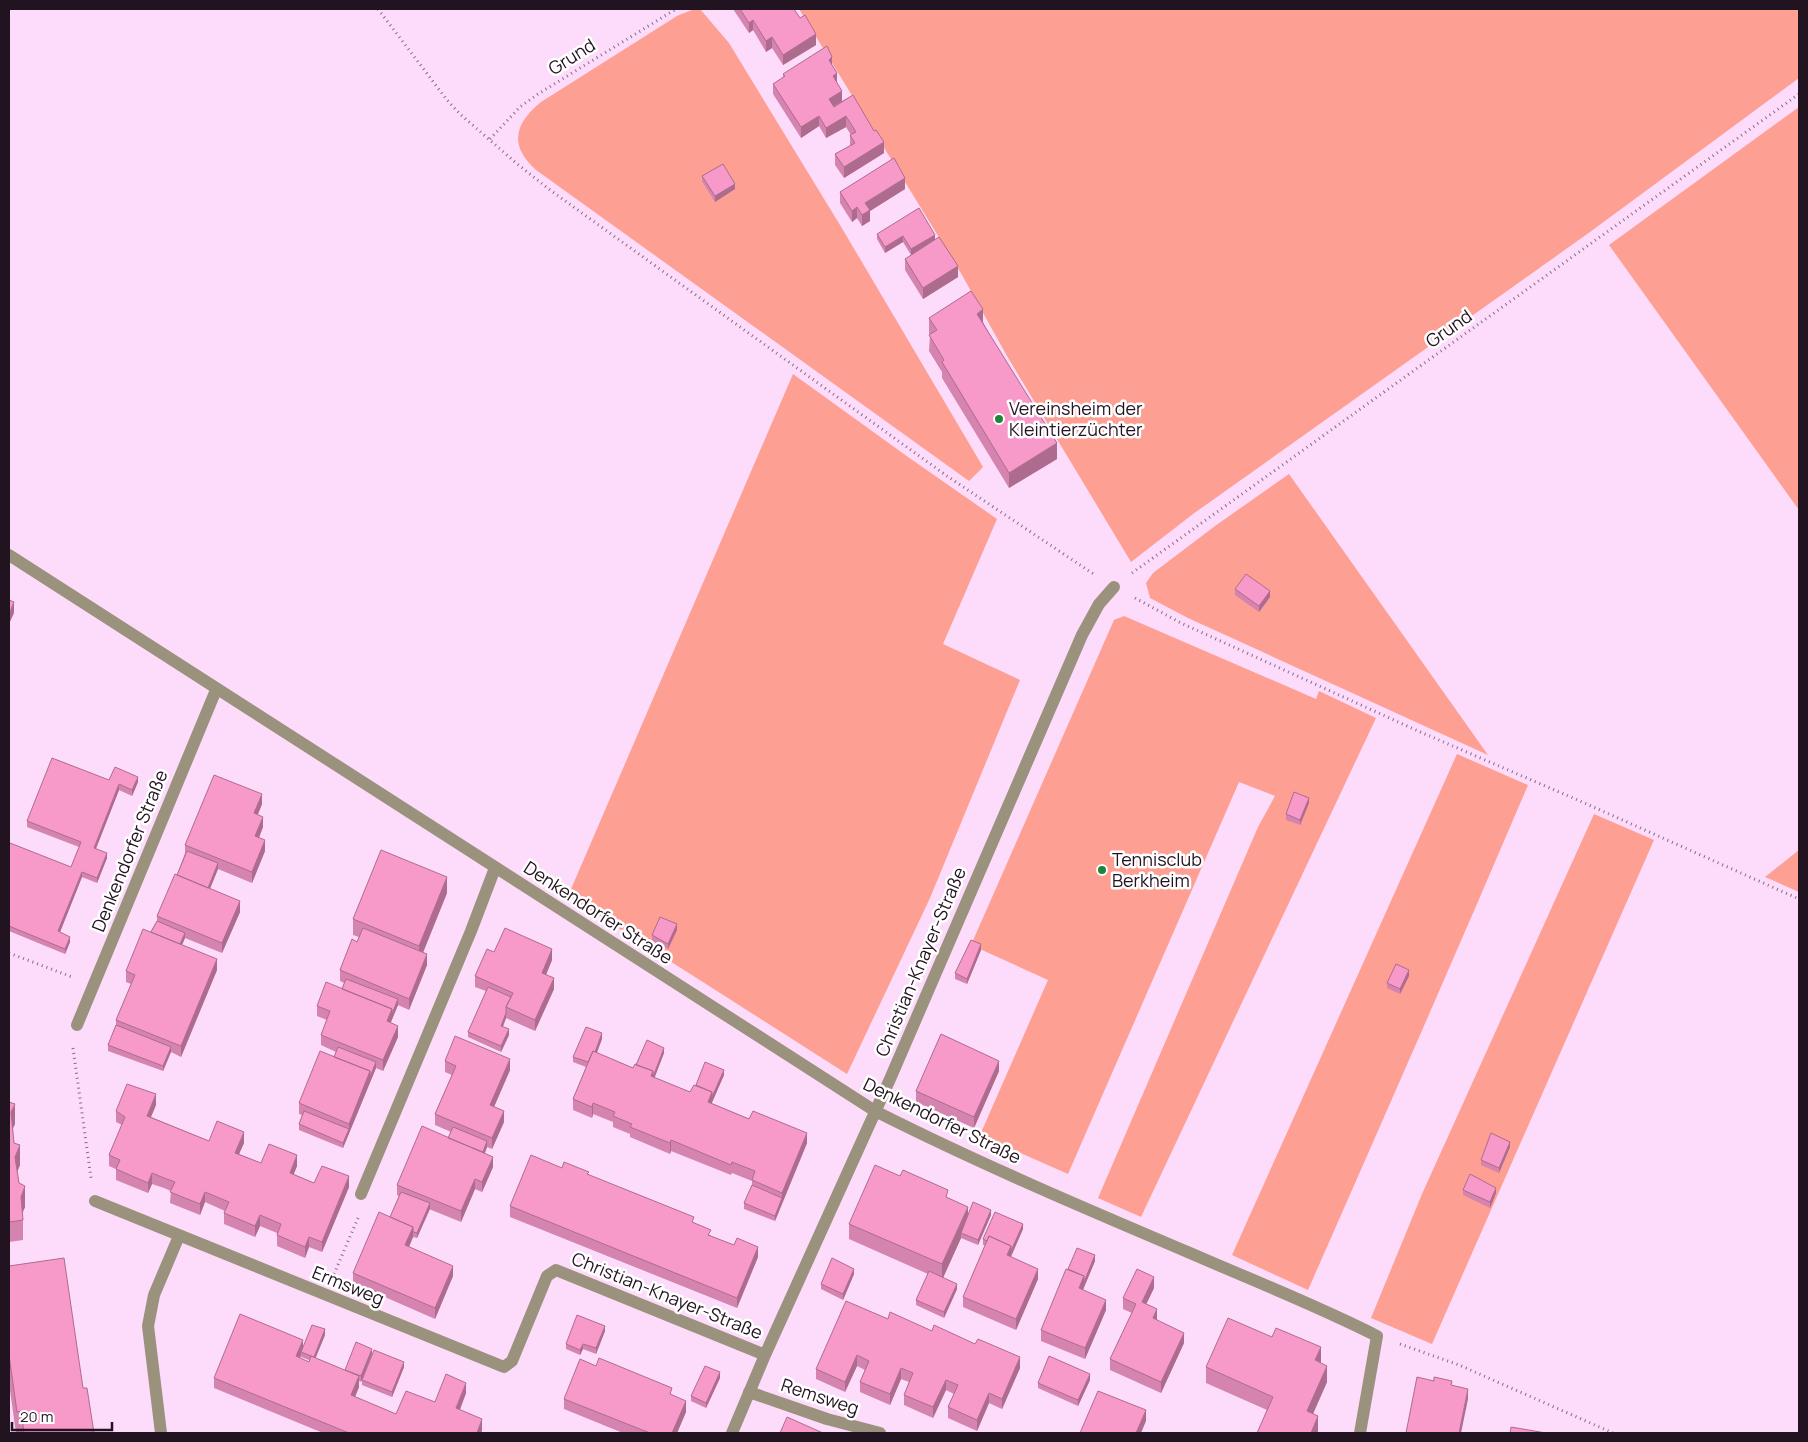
<svg xmlns="http://www.w3.org/2000/svg" width="1808" height="1442" font-family="Manrope,sans-serif">
<style>
.green{fill:#fe9f93}
.lines{fill:none;stroke-linecap:round;stroke-linejoin:round}
.path{stroke:#856e83;stroke-width:3;stroke-dasharray:1 4;stroke-linecap:butt}
.minor{stroke:#9b927e;stroke-width:12}
.wall{fill:#d484ae;fill-rule:evenodd}
.shaded-wall{fill:#ad6c8d}
.building{fill:#f79aca;stroke:#ad6c8d}
.poi-dot{fill:#1e853b;stroke:#fff;stroke-width:2}
.labels{text-anchor:middle;stroke-width:5;stroke-linejoin:round;paint-order:stroke}
.street-label{font-size:18px;fill:#221321;stroke:#fff}
.poi-label{font-size:18px;fill:#221321;stroke:#fff;text-anchor:start}
</style>
<rect width="100%" height="100%" fill="#fddbfa"/>
<path class="green" d="M694,9H700L729,43L843,230L983,467L969,481L536,170C509,146 514,124 541,102L677,16Z
M799,9H1799V78L1590,232L1193,514L1131,562L1007,356L962,275Z
M1799,107V510L1609,245Z
M793,374L908,457L997,519L943,644L1020,680L930,898L847,1074L568,896Z
M1289,474L1488,755L1188,618L1150,598L1146,583L1153,573L1215,526Z
M1124,616L1316,699L1319,691L1376,718L1141,1217L1098,1198L1258,827L1275,796L1239,782L1068,1174L980,1135L1048,980L971,945L1114,620Z
M1457,754L1528,785C1456,954 1382,1122 1308,1290L1232,1255Z
M1594,814L1654,840L1432,1344L1371,1318L1422,1194Z
M1799,850V892L1765,877Z"/>
<g class="lines">
<path class="path" d="M378,9L447,100L460,114L516,163L550,190L947,476L1095,575
M490,139L520,107L538,94L676,9
M1132,573L1799,94
M1135,598L1181,623L1418,731L1580,801L1799,899
M9,953L72,977
M73,1048L91,1178
M334,1274L358,1218
M1400,1344L1459,1365L1613,1433"/>
<path class="minor" d="M9,555C297,741 585,927 875,1111C978,1163 1084,1208 1190,1253C1252,1280 1316,1305 1377,1336L1360,1433
M77,1025L216,690
M361,1194L471,931L495,868
M95,1201L504,1367L512,1361L547,1276L556,1270L765,1355
M749,1392L827,1419L880,1433
M161,1433L148,1326L154,1295L179,1236
M732,1433L765,1355L890,1079L1082,635L1099,604L1114,587"/>
</g>
<path class="wall" d="M733,9H794L816,45L783,65L772,48L766,52L753,30L749,33Z
M832,66L842,101L853,95L884,153L844,178L835,165V154L850,146V135H851L846,127L826,138L819,126L801,138L773,94V84L783,77V74Z
M702,176L735,189L715,202L702,181Z
M905,189L870,211V221L862,226L857,218L852,222L840,203V192Z
M877,234L935,239L958,277L923,299L905,270V259L911,255L903,242L885,253L877,239Z
M929,318L983,322L1057,459L1009,488L942,378V372L929,351L930,335L929,333Z
M1235,589L1270,597L1259,612L1235,595Z
M109,780L138,782L132,796L119,790L96,849L107,858L97,883L82,877L60,932L70,942L65,954L9,931V847L71,867L79,847L27,827V821Z
M1309,803L1300,825L1286,820V814Z
M262,804L258,814L263,827L259,838L265,851L252,883L218,869L210,889L240,912L222,953L185,938L182,945L217,970L181,1057L171,1052L163,1071L108,1051V1045L116,1025V1020L131,984L126,982V971L157,921V916L177,875L185,853V845Z
M447,893L423,953L427,965L409,1010L398,1005L390,1023L398,1037L383,1071L376,1068L343,1148L299,1130V1124L302,1115L299,1114V1103L334,1057L336,1052L321,1045V1035L327,1020L317,1016V1006L342,989L344,983L340,981V970L357,942L359,937L353,935V919Z
M677,930L668,949L652,941V935Z
M981,950L967,984L955,979V973Z
M494,952L552,960L546,975L554,989L535,1031L506,1018L503,1027L509,1035L501,1052L468,1037V1032L486,991L475,987V976Z
M1409,976L1400,994L1387,988V983Z
M602,1039L597,1053L633,1068L636,1065L664,1053L654,1078L690,1092L696,1085L724,1075L711,1103L807,1143L775,1221L744,1209V1203L752,1185V1181L732,1173L731,1175L671,1151L670,1154L630,1137V1134L613,1127V1122L593,1114L592,1118L573,1110V1099L586,1067L573,1062V1057Z
M445,1061L510,1070L494,1107L504,1122L492,1149L487,1147L485,1153L493,1167L482,1192L475,1189L461,1222L429,1209L417,1238L413,1237L409,1247L453,1276L435,1319L353,1283V1273L390,1217L399,1196L397,1195V1185L448,1138L451,1132L435,1125V1114L452,1075L445,1072Z
M999,1071L974,1128L916,1102V1091Z
M9,1102L15,1124L12,1129L14,1143L20,1165L17,1172L19,1183L25,1207L22,1212L23,1220V1240L9,1242Z
M156,1105L151,1117L209,1141L244,1143L239,1154L261,1163L297,1166L293,1174L314,1183L349,1187L322,1252L309,1247L305,1258L277,1246V1233L260,1226L255,1237L224,1224V1213L225,1211L205,1202L200,1215L170,1203L171,1191L164,1188L152,1184L148,1193L116,1180V1169L109,1166V1155L122,1125L116,1122V1111Z
M1510,1147L1499,1173L1481,1165V1160Z
M562,1168L589,1175L694,1223L711,1236L758,1257L737,1308L510,1217V1206Z
M1463,1190L1496,1193L1490,1208L1463,1195Z
M948,1198L968,1215H991L978,1245L961,1238L943,1278L957,1289L944,1318L916,1305V1300L928,1274L849,1239V1224Z
M1023,1229L1011,1257L1038,1279L1016,1330L963,1307V1297L985,1245H983V1239Z
M1095,1261L1083,1290L1106,1310L1085,1359L1041,1341V1330L1068,1269Z
M9,1266L83,1388L94,1433H16L9,1383Z
M854,1274L843,1300L821,1289V1284Z
M1154,1288L1146,1304L1157,1320L1184,1343L1161,1393L1110,1370V1359L1132,1313L1123,1309V1298Z
M888,1319L932,1331L1020,1368L1002,1409L989,1403L977,1431L948,1418V1407L954,1394L946,1390L933,1418L904,1405V1395L909,1382L901,1379L890,1405L860,1392V1382L865,1370L857,1366L845,1392L816,1379V1369Z
M605,1331L596,1354L583,1349L580,1355L566,1349V1344Z
M325,1335L315,1358L345,1371L372,1354L361,1382L359,1381V1387L355,1397L396,1414L466,1393L460,1410L482,1430L481,1433H323L214,1388V1378L303,1347ZM301,1355V1357L309,1360V1362L300,1358Z
M1321,1363L1327,1382L1313,1414L1318,1432V1433H1257L1267,1410L1206,1383V1367Z
M404,1367L392,1397L362,1385V1380Z
M720,1378L706,1408L691,1401V1396Z
M1090,1380L1078,1406L1038,1388V1383Z
M672,1395L686,1412L677,1433H623L564,1409V1399Z"/>
<path class="shaded-wall" d="M753,20V30L749,33V23Z
M816,34V45L783,65V55Z
M772,37V48L766,52V41Z
M832,57V68L829,60Z
M837,73V84L833,76Z
M842,91V101L829,109V99Z
M819,116V126L801,138V127Z
M846,116V127L826,138V128Z
M884,142V153L844,178V167Z
M905,178V189L870,211V221L862,226V215L865,203Z
M735,184V189L715,202V196Z
M857,207V218L852,222V211Z
M935,235V240L911,255V249Z
M903,236V242L885,253V247Z
M958,266V277L923,299V288Z
M983,309V325L977,314Z
M1057,443V459L1009,488V473Z
M1270,591V597L1259,612V606Z
M14,602V613L9,624V614Z
M138,777V782L132,796V790Z
M119,784V790L94,853V848Z
M262,794V804L254,824V813Z
M1309,798V803L1300,825V820Z
M263,817V827L255,847V836Z
M265,840V851L252,883V872Z
M107,853V858L97,883V878Z
M218,863V869L206,898V893Z
M82,872V877L58,937V931Z
M447,877V893L419,962V946Z
M240,901V912L222,953V943Z
M677,924V930L668,949V944Z
M185,933V938L178,954V949Z
M70,937V942L65,954V949Z
M981,944V950L967,984V979Z
M552,949V960L542,984V973Z
M427,954V965L409,1010V999Z
M217,959V970L181,1057V1046Z
M1409,970V976L1400,994V989Z
M554,978V989L535,1031V1020Z
M398,999V1005L387,1032V1021L392,1009Z
M506,1013V1018L501,1031V1026Z
M398,1026V1037L383,1071V1060Z
M509,1029V1035L501,1052V1046Z
M602,1033V1039L590,1069V1063Z
M171,1047V1052L163,1071V1066Z
M664,1048V1053L651,1087V1076Z
M510,1059V1070L490,1116V1105Z
M999,1061V1071L974,1128V1117Z
M376,1062V1068L343,1148V1143L349,1129V1124L370,1071Z
M724,1070V1075L708,1112V1102L712,1092Z
M156,1094V1105L147,1126V1116Z
M593,1103V1114L592,1118V1107Z
M15,1104V1124L11,1133V1112Z
M504,1111V1122L492,1149V1138Z
M244,1132V1143L235,1163V1153Z
M807,1133V1143L775,1221V1216L782,1198V1193Z
M671,1140V1151L670,1154V1143Z
M487,1141V1147L481,1162V1157Z
M1510,1142V1147L1499,1173V1168Z
M20,1145V1165L15,1177V1157Z
M297,1155V1166L290,1184V1173Z
M493,1157V1167L482,1192V1182Z
M152,1173V1184L148,1193V1183Z
M349,1176V1187L322,1252V1242Z
M475,1179V1189L461,1222V1211Z
M25,1186V1207L21,1217V1197Z
M1496,1188V1193L1490,1208V1202Z
M205,1192V1202L200,1215V1204Z
M430,1203V1209L417,1238V1233Z
M968,1207V1223L961,1233V1238L942,1280V1264Z
M991,1210V1215L978,1245V1240Z
M260,1215V1226L255,1237V1226Z
M1023,1224V1229L1011,1256V1251Z
M413,1227V1237L405,1256V1245Z
M309,1237V1247L305,1258V1247Z
M1011,1246V1256L1007,1266V1255Z
M758,1247V1257L737,1308V1298Z
M1095,1255V1261L1079,1299V1288L1084,1276Z
M453,1266V1276L435,1319V1308Z
M854,1269V1274L843,1300V1294Z
M1038,1269V1279L1016,1330V1319Z
M1154,1277V1288L1142,1313V1302Z
M957,1284V1289L944,1318V1312Z
M1106,1300V1310L1085,1359V1348Z
M1157,1309V1320L1153,1318Z
M605,1326V1331L596,1354V1348Z
M325,1329V1335L314,1362V1357Z
M1184,1333V1343L1161,1393V1382Z
M303,1340V1350L301,1352V1355L296,1367V1356Z
M583,1344V1349L580,1355V1350Z
M1321,1347V1363L1315,1360Z
M372,1349V1354L361,1382V1376Z
M857,1355V1366L845,1392V1382Z
M1020,1357V1368L1002,1409V1399Z
M404,1362V1367L392,1397V1392Z
M1327,1366V1382L1307,1427V1411Z
M901,1368V1379L890,1405V1394Z
M720,1372V1378L706,1408V1403Z
M1090,1374V1380L1078,1406V1400Z
M359,1376V1387L351,1406V1395Z
M946,1380V1390L933,1418V1407Z
M466,1383V1393L456,1419V1408Z
M1468,1389V1399L1461,1433H1459Z
M989,1393V1403L977,1431V1420Z
M686,1401V1412L677,1433H672Z
M1146,1410V1421L1141,1433H1136Z
M1318,1416V1433H1311Z
M482,1419V1430L481,1433H477Z"/>
<path class="building" d="M740,9H794L800,18L805,15L816,34L783,55L772,37L766,41L753,20L749,23Z
M827,46L832,57L829,60L837,73L833,76L842,91L829,99L834,107L853,95L874,131L876,130L884,142L844,167L835,154L855,143L850,135L856,132L846,116L826,128L819,116L801,127L773,84L785,76L783,74Z
M894,158L905,178L865,203L870,210L862,215L857,207L852,211L840,192Z
M723,164L735,184L715,196L702,176Z
M919,208L935,235L911,249L903,236L885,247L877,234Z
M939,237L958,266L923,288L905,259Z
M971,291L983,309L977,314L1057,443L1009,473L942,362L944,360L929,335L937,330L929,318Z
M1246,574L1270,591L1259,606L1235,589Z
M9,600L14,602L9,614Z
M52,758L109,780L115,767L138,777L132,790L119,784L94,848L107,853L97,878L82,872L58,931L70,937L65,949L9,926V847L10,843L71,867L81,842L27,821Z
M214,775L262,794L254,813L263,817L255,836L265,840L252,872L185,845Z
M1294,792L1309,798L1300,820L1286,814Z
M381,850L447,877L419,946L353,919Z
M187,851L218,863L208,888L177,875Z
M175,874L240,901L222,943L157,916Z
M660,917L677,924L668,944L652,935Z
M157,921L185,933L180,944L151,932Z
M363,928L427,954L409,999L340,970L352,939L357,942Z
M505,928L552,949L542,973L554,978L535,1020L506,1007L513,993L475,976L487,949L494,952Z
M143,929L217,959L181,1046L116,1020L135,975L126,971Z
M971,940L981,944L967,979L955,973Z
M1396,964L1409,970L1400,989L1387,983Z
M346,979L398,999L392,1014V1009L342,989Z
M326,982L392,1009L387,1021L398,1026L383,1060L321,1035L330,1011L317,1006Z
M488,987L511,997L506,1007V1013L501,1026L509,1029L501,1046L468,1032Z
M116,1025L171,1047L163,1066L108,1045Z
M586,1027L602,1033L595,1052L593,1051L588,1062L573,1057Z
M941,1034L999,1061L974,1117L916,1091Z
M455,1036L510,1059L490,1105L504,1111L492,1138L435,1114L456,1066L445,1061Z
M647,1040L664,1048L653,1077V1071L636,1065Z
M338,1047L376,1062L370,1077V1071L334,1057Z
M320,1051L370,1071L349,1124L299,1103Z
M593,1051L633,1068L635,1064L653,1071L651,1076L690,1092L694,1085L712,1092L708,1102L749,1119L753,1111L807,1133L782,1193L752,1180L755,1171L732,1162L731,1165L671,1140L670,1143L630,1127L632,1124L613,1116L615,1112L593,1103L592,1107L573,1099Z
M705,1062L724,1070L712,1097V1092L696,1085Z
M127,1084L156,1094L147,1116L209,1141L217,1121L244,1132L235,1153L261,1163L269,1144L297,1155L290,1173L314,1183L322,1166L349,1176L322,1242L309,1237L305,1247L277,1235L281,1224L260,1215L255,1226L224,1213L229,1202L205,1192L200,1204L170,1192L175,1182L164,1178L152,1173L148,1183L116,1169L120,1160L109,1155L125,1117L116,1111Z
M9,1102L15,1104L11,1112L14,1143L20,1145L15,1157L19,1183L25,1186L21,1197L23,1220L9,1222Z
M304,1111L349,1129L343,1143L299,1124Z
M422,1126L493,1157L482,1182L475,1179L461,1211L397,1185Z
M453,1127L487,1141L483,1152L448,1138Z
M1491,1133L1510,1142L1499,1168L1481,1160Z
M531,1155L562,1168L564,1162L589,1172L587,1174L694,1217L692,1222L711,1230L708,1235L734,1245L737,1238L758,1247L737,1298L510,1206Z
M875,1165L900,1176L903,1170L948,1190L946,1197L968,1207L942,1264L849,1224Z
M1470,1174L1496,1188L1490,1202L1463,1190Z
M752,1185L782,1198L775,1216L744,1203Z
M401,1192L430,1203L417,1233L413,1232V1227L390,1217Z
M973,1202L991,1210L978,1240L961,1233Z
M379,1212L413,1227L405,1245L453,1266L435,1308L353,1273Z
M995,1212L1023,1224L1011,1251V1246L989,1236L987,1241L983,1239Z
M989,1236L1011,1246L1007,1255L1038,1269L1016,1319L963,1297Z
M1077,1248L1095,1255L1084,1282V1276L1068,1269Z
M64,1258L83,1388H87L94,1433H24L21,1411L17,1412L9,1355V1266Z
M832,1258L854,1269L843,1294L821,1284Z
M1066,1269L1084,1276L1079,1288L1106,1300L1085,1348L1041,1330Z
M1137,1269L1154,1277L1142,1302L1157,1309L1153,1318L1184,1333L1161,1382L1110,1359L1136,1304L1123,1298Z
M929,1271L957,1284L944,1312L916,1300Z
M846,1301L888,1319L890,1312L932,1331L934,1325L975,1344L978,1339L1020,1357L1002,1399L989,1393L977,1420L948,1407L958,1385L946,1380L933,1407L904,1395L913,1373L901,1368L890,1394L860,1382L869,1361L857,1355L845,1382L816,1369Z
M240,1314L303,1340L296,1356L309,1362L311,1356L359,1376L351,1395L396,1414L406,1391L435,1402L446,1374L466,1383L456,1408L482,1419L477,1433H349L214,1378Z
M577,1315L605,1326L596,1348L583,1344L580,1350L566,1344Z
M1228,1318L1272,1337L1276,1328L1321,1347L1315,1360L1327,1366L1307,1411L1318,1416L1311,1433H1257L1273,1397L1206,1367Z
M312,1325L325,1329L314,1357L301,1352Z
M356,1342L372,1349L361,1376L345,1370Z
M374,1350L404,1362L392,1392L362,1380Z
M1049,1356L1090,1374L1078,1400L1038,1383Z
M599,1358L672,1388L670,1394L686,1401L672,1433H650L564,1399L580,1359L596,1366Z
M705,1366L720,1372L706,1403L691,1396Z
M1417,1377L1434,1381V1377L1452,1381L1451,1385L1468,1389L1459,1433H1406Z
M1098,1391L1146,1410L1136,1433H1080Z
M787,1417L823,1433H780Z
M1511,1427L1546,1433H1510Z"/>
<g class="poi-dot">
<circle cx="999" cy="419" r="5"/>
<circle cx="1102" cy="870" r="5"/>
</g>
<g class="labels">
<g class="street-label">
<text transform="translate(572 57) rotate(-32)" y="6">Grund</text>
<text transform="translate(1449 329) rotate(-35)" y="6">Grund</text>
<text transform="translate(130 851) rotate(-68)" y="6">Denkendorfer Straße</text>
<text transform="translate(598 913) rotate(33)" y="6">Denkendorfer Straße</text>
<text transform="translate(921 962) rotate(-67)" y="6">Christian-Knayer-Straße</text>
<text transform="translate(942 1121) rotate(26)" y="6">Denkendorfer Straße</text>
<text transform="translate(348 1286) rotate(22)" y="6">Ermsweg</text>
<text transform="translate(667 1296) rotate(22)" y="6">Christian-Knayer-Straße</text>
<text transform="translate(820 1397) rotate(18)" y="6">Remsweg</text>
</g>
<g class="poi-label">
<text x="1009" y="415">Vereinsheim der<tspan x="1009" dy="21">Kleintierzüchter</tspan></text>
<text x="1112" y="866">Tennisclub<tspan x="1112" dy="21">Berkheim</tspan></text>
</g>
</g>
<rect width="1808" height="1442" fill="none" stroke="#221321" stroke-width="20"/>
<path d="M12 1422v8h100v-8" fill="none" stroke="#221321" stroke-width="2.5"/>
<text x="20" y="1422" font-size="15" fill="#221321" stroke="#ffffff" stroke-width="4" paint-order="stroke">20 m</text>
</svg>
